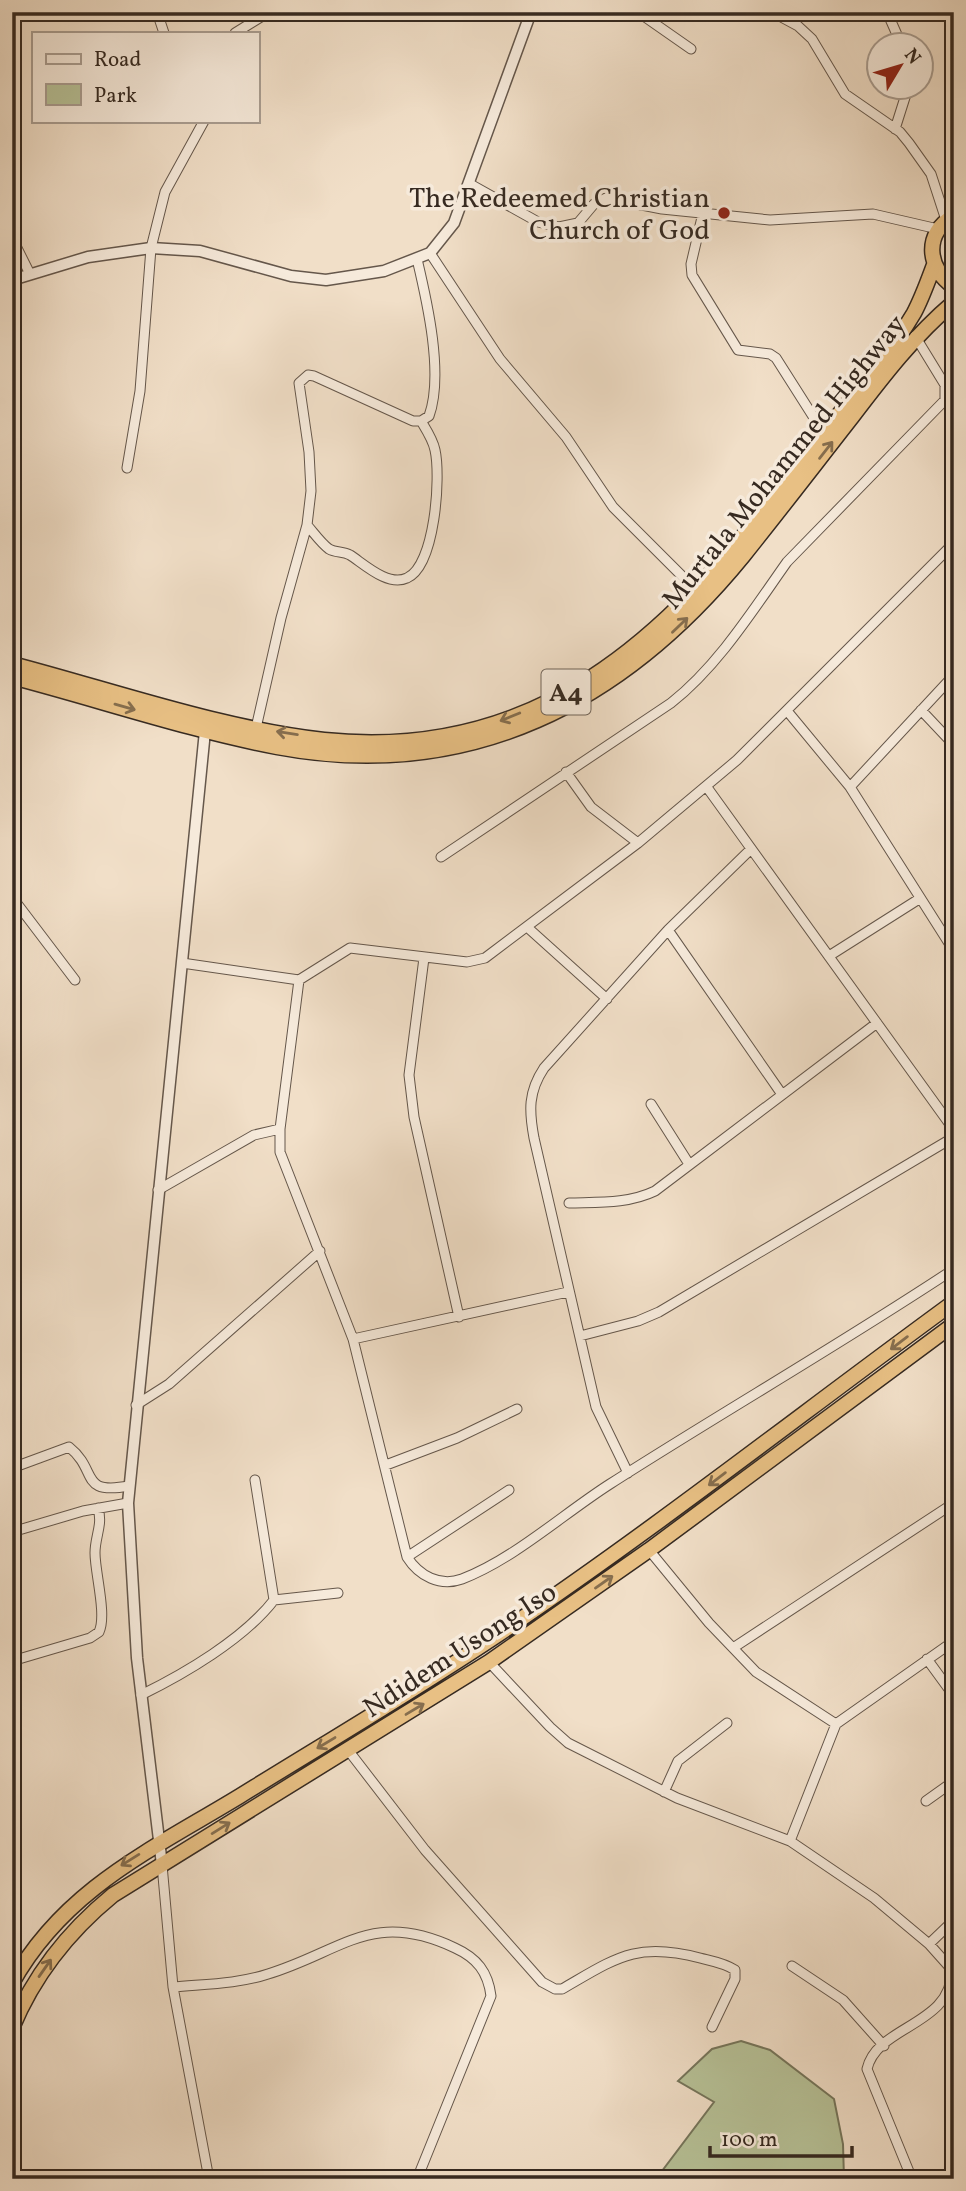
<svg xmlns="http://www.w3.org/2000/svg" width="966" height="2191" font-family="Vollkorn,serif">
<style>
.green{fill:#b7c298;stroke:#76765c;stroke-width:2}
.lines{fill:none;stroke-linecap:round;stroke-linejoin:round}
.minor-casing{stroke:#65574b;stroke-width:11}
.tertiary-casing{stroke:#65574b;stroke-width:13}
.trunk-casing{stroke:#362a21;stroke-width:17}
.minor{stroke:#f6eadb;stroke-width:9}
.tertiary{stroke:#f6eadb;stroke-width:10}
.trunk{stroke:#e8c084;stroke-width:14}
.oneway{stroke:#866e4e}
.poi-dot{fill:#8f2418;stroke:#f6eadb;stroke-width:2.5}
.labels{text-anchor:middle;stroke-width:7;stroke-linejoin:round;paint-order:stroke}
.shield{fill:#f6eadb;stroke:#706459;stroke-width:2}
.shield-label{font-size:26px;font-weight:bold;fill:#362a21}
.poi-label{font-size:28px;fill:#362a21;stroke:#f6eadb;text-anchor:end}
.street-label{font-size:28px;fill:#362a21;stroke:#f6eadb}
</style>
<rect width="100%" height="100%" fill="#f1dfc8"/>
<filter id="stains"><feTurbulence type="fractalNoise" baseFrequency=".00286" numOctaves="4"/><feColorMatrix values="0 0 0 0 .2 0 0 0 0 .09 0 0 0 0 .02 0 0 0 .5 -.17"/></filter>
<radialGradient id="worn" r=".72"><stop offset=".6" stop-color="#630" stop-opacity="0"/><stop offset="1" stop-color="#630" stop-opacity=".3"/></radialGradient>
<path class="green" d="M741,2041L770,2050L834,2099L843,2144L844,2179H656L714,2102L678,2081L712,2049Z"/>
<g class="lines">
<g class="minor-casing">
<path id="minor" d="M157,12L164,33
M638,12L691,49
M772,12L798,26L812,39L845,94L900,132L909,143L931,174L946,220
M887,12L902,46
M235,33L269,12
M895,129L908,88
M470,184L538,222L559,227L578,223L594,204L606,198L662,209L770,220L873,214L938,229
M703,213L691,264L692,275L738,350L770,354L776,358L823,432
M12,238L30,274
M430,253L500,359L566,437L613,507L696,590
M127,468L140,391L151,248L165,192L204,121
M307,525C314,533 321,543 329,549C336,553 343,551 350,555C364,564 388,587 407,578C435,566 441,477 435,450C433,440 427,431 421,421
M921,710L954,745
M788,712L850,787L954,951
M256,728L281,618L307,525L311,491L309,452L299,383L308,375L314,376L413,421H421L429,416C444,375 427,301 417,259
M566,772L591,807L638,843
M706,786L954,1130
M850,787L954,675
M441,857L671,703C718,666 753,610 787,562L945,400V385L915,336
M12,897L75,980
M12,917L21,910
M527,927L607,999
M668,930L781,1093
M829,956L919,899
M424,958L409,1075L414,1117L459,1317
M182,963L299,980L350,948L467,962L485,958L638,843L737,760L954,543
M299,980L280,1129V1152L353,1339L407,1557C419,1576 440,1587 462,1579C514,1559 563,1514 610,1484C724,1411 841,1344 954,1269
M651,1104L689,1164
M158,1190L254,1135L280,1129
M569,1203C598,1202 628,1204 655,1191L877,1023
M12,1245V1283
M580,1336L638,1321L659,1312L954,1137
M353,1339L568,1292
M136,1405L169,1384L320,1251
M386,1465L457,1438L517,1409
M12,1468L69,1447C99,1471 78,1495 129,1486
M628,1473L596,1407L534,1138C529,1111 528,1092 544,1068L668,930L751,849
M12,1532L83,1511L128,1503
M649,1550L709,1623L756,1672L836,1724
M407,1557L509,1490
M274,1600L338,1593
M733,1648L954,1503
M927,1659L954,1696
M12,1661L90,1638L99,1632C107,1615 95,1573 95,1553C95,1536 103,1525 98,1508
M489,1662L550,1727L568,1743L677,1798L790,1841L874,1898L929,1944L954,1972
M141,1695C184,1674 244,1639 274,1600L255,1480
M348,1750L425,1850L542,1982L555,1989H562C616,1958 636,1941 700,1958C712,1961 725,1963 735,1970V1979L712,2027
M664,1792L678,1761L727,1723
M926,1801L954,1781
M790,1841L836,1724L954,1641
M162,1865L173,1987L209,2179
M929,1944L954,1920
M792,1966L843,2000L884,2046
M173,1987C205,1984 238,1984 268,1974C343,1951 372,1909 455,1948C477,1958 488,1972 491,1996L417,2179
M912,2179L867,2069C877,2025 952,2026 952,1970"/>
</g>
<g class="tertiary-casing">
<path id="tertiary" d="M12,280L88,257L151,248L200,251L291,276L326,280L384,271L430,253L454,223L531,12
M162,1865L137,1658L128,1503L205,731"/>
</g>
<g class="trunk-casing">
<path id="trunk" d="M954,216C923,233 927,269 954,287
M12,664C115,691 219,728 324,740C536,762 668,639 785,482C825,428 881,369 914,313C922,298 928,281 934,265
M12,677C100,700 188,730 277,747C470,783 623,703 743,556C780,510 816,463 852,417C884,375 914,336 954,302
M12,1983C64,1889 153,1849 240,1796C327,1742 414,1691 499,1634C655,1529 802,1413 954,1302
M12,2028C34,1975 69,1931 113,1895L489,1662L649,1550L954,1324"/>
</g>
<use href="#minor" class="minor"/>
<use href="#tertiary" class="tertiary"/>
<use href="#trunk" class="trunk"/>
</g>
<defs><path id="oneway-shaft" d="M-6 0H5M1.5-3L5.5 0L1.5 3" fill="none" stroke-width="1.6" stroke-linecap="round" stroke-linejoin="round" transform="scale(1.75)"/></defs>
<g class="oneway">
<use href="#oneway-shaft" transform="translate(826 450) rotate(-52)"/>
<use href="#oneway-shaft" transform="translate(680 625) rotate(-44)"/>
<use href="#oneway-shaft" transform="translate(125 707) rotate(16)"/>
<use href="#oneway-shaft" transform="translate(510 717) rotate(158)"/>
<use href="#oneway-shaft" transform="translate(287 733) rotate(-171)"/>
<use href="#oneway-shaft" transform="translate(899 1343) rotate(143)"/>
<use href="#oneway-shaft" transform="translate(717 1479) rotate(143)"/>
<use href="#oneway-shaft" transform="translate(604 1582) rotate(-35)"/>
<use href="#oneway-shaft" transform="translate(415 1709) rotate(-31)"/>
<use href="#oneway-shaft" transform="translate(326 1743) rotate(149)"/>
<use href="#oneway-shaft" transform="translate(221 1828) rotate(-32)"/>
<use href="#oneway-shaft" transform="translate(130 1860) rotate(148)"/>
<use href="#oneway-shaft" transform="translate(45 1968) rotate(-55)"/>
</g>
<circle class="poi-dot" cx="724" cy="213" r="7"/>
<g class="labels">
<rect class="shield" x="541.5" y="669.5" width="49" height="45" rx="5"/>
<g class="shield-label">
<text x="566" y="701">A4</text>
</g>
<g class="poi-label">
<text x="710" y="207">The Redeemed Christian<tspan x="710" dy="32">Church of God</tspan></text>
</g>
<g class="street-label">
<text transform="translate(783 461) rotate(-51)" y="10">Murtala Mohammed Highway</text>
<text transform="translate(459 1649) rotate(-33)" y="10">Ndidem Usong Iso</text>
</g>
</g>
<rect width="966" height="2191" fill="none" stroke="#f1dfc8" stroke-width="42"/>
<rect x="14" y="14" width="938" height="2163" fill="none" stroke="#362a21" stroke-width="3.5"/>
<rect x="21" y="21" width="924" height="2149" fill="none" stroke="#362a21" stroke-width="2"/>
<rect x="32" y="32" width="228" height="91" fill="#f6eadb" stroke="#a99d91" stroke-width="2"/>
<rect x="46" y="54" width="35" height="10" fill="#f6eadb" stroke="#a99d91" stroke-width="2"/>
<text x="94" y="66" font-size="21" fill="#362a21">Road</text>
<rect x="46" y="84" width="35" height="21" fill="#b7c298" stroke="#a99d91" stroke-width="2"/>
<text x="94" y="102" font-size="21" fill="#362a21">Park</text>
<g transform="translate(900 66) rotate(52)"><circle r="33" fill="#f6eadb" stroke="#a99d91" stroke-width="2"/>
<path d="M0-5L12 26L0 18L-12 26Z" fill="#8f2418"/>
<text y="-10" font-size="19" font-weight="bold" text-anchor="middle" fill="#362a21">N</text>
</g>
<path d="M710 2146v10h142v-10" fill="none" stroke="#362a21" stroke-width="3.5"/>
<text x="721" y="2146" font-size="21" fill="#362a21" stroke="#f6eadb" stroke-width="5" paint-order="stroke">100 m</text>
<rect width="100%" height="100%" filter="url(#stains)"/>
<rect width="100%" height="100%" fill="url(#worn)"/>
</svg>
